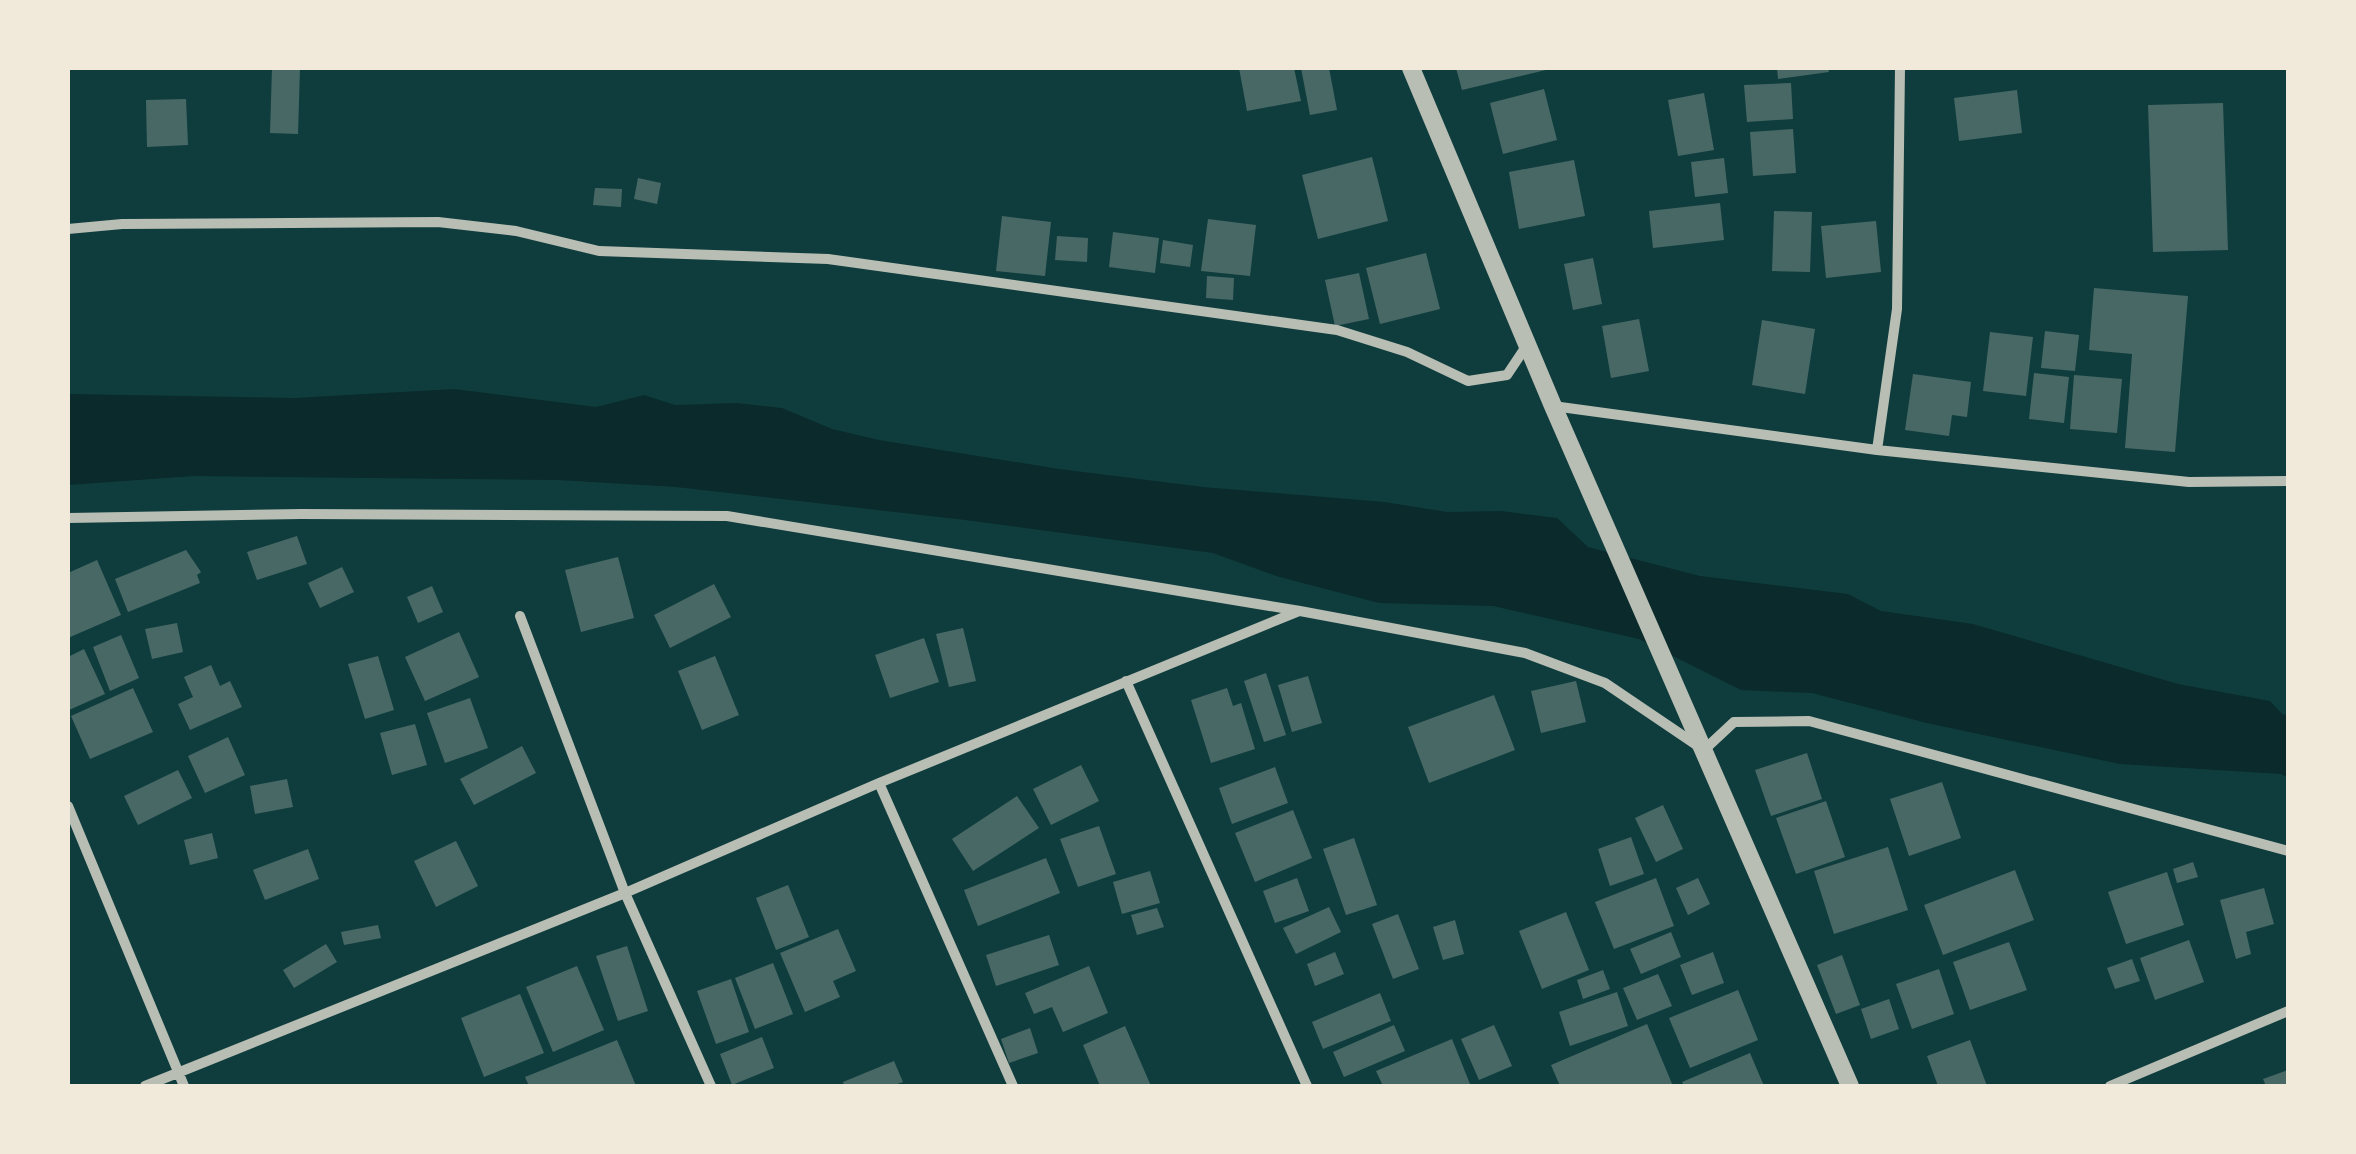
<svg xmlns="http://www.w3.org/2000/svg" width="2356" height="1154" font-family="'Roboto Condensed',sans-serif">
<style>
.water{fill:#0a2a2b}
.building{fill:#486865}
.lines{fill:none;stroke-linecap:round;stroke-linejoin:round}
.minor{stroke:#b8beb3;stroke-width:10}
.tertiary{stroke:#b8beb3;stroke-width:18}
</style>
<rect width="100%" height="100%" fill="#0f3d3e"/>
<path class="water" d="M454,389L596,407L644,395L675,405L736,403L782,408L832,429L879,440L1059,469L1203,487L1384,502L1447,512L1501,511L1557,518L1588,547L1700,576L1848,594L1881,611L1973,624L2178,684L2270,701L2283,715L2288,714V778L2281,774L2120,764L1927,723L1812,693L1741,690L1639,639L1493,606L1379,603L1276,576L1213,553L965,520L676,487L558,480L194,476L68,485V394L295,398Z"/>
<path class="building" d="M272,68H300L298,134L270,133Z
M1239,68H1294L1301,101L1247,111Z
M1301,68H1329L1337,110L1310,115Z
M1456,68H1550V69L1462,90Z
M1777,68H1828L1829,72L1778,79Z
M1791,83L1793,119L1747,122L1744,85Z
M1544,89L1557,140L1503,154L1490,103Z
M2017,90L2022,133L1959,141L1954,98Z
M1704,93L1714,150L1678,156L1668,100Z
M186,99L188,145L147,147L146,100Z
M2223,103L2228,250L2153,252L2148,105Z
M1793,129L1796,173L1753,176L1750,132Z
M1372,157L1388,221L1318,239L1302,175Z
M1724,158L1728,193L1695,197L1691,162Z
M1574,160L1585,216L1519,229L1509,172Z
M638,178L661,183L657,204L634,199Z
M595,188L622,189L621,207L593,205Z
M1720,203L1724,240L1653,248L1649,211Z
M1774,211L1812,212L1810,272L1772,271Z
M1002,216L1051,222L1045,276L996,271Z
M1208,219L1256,225L1250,276L1201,271Z
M1876,221L1881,272L1826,278L1821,226Z
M1113,232L1159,238L1155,273L1109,267Z
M1057,236L1088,238L1087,262L1055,260Z
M1163,240L1193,245L1190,267L1160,263Z
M1426,253L1440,309L1380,324L1366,268Z
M1593,258L1602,304L1573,310L1564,264Z
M1359,273L1369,319L1335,326L1325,280Z
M1207,276L1234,278L1233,300L1206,298Z
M2094,288L2188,296L2175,452L2125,448L2132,354L2089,350Z
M1639,319L1649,371L1611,378L1602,326Z
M1762,320L1815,329L1805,394L1752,385Z
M2045,331L2079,335L2075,371L2041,368Z
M1990,332L2033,337L2026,396L1983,391Z
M2034,373L2069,377L2064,423L2029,419Z
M1913,374L1971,382L1967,417L1952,415L1949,436L1905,430Z
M2074,375L2122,379L2117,433L2070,429Z
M297,536L307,564L257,580L247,552Z
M186,550L201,572L197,575L200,583L128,612L115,579Z
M618,557L634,618L581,632L565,570Z
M97,560L121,615L68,638V573Z
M342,567L354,592L320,608L308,583Z
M714,584L731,617L670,648L654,615Z
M432,586L443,612L418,623L407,597Z
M177,623L183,652L152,659L145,629Z
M963,628L976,681L949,687L936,634Z
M459,632L479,677L425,701L405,657Z
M121,635L139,678L110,691L93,647Z
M924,638L939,682L890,698L875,655Z
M84,649L105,694L69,710L68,657Z
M378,656L394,710L365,719L348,664Z
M715,656L739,715L702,730L678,671Z
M211,665L220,686L230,681L242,707L190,730L178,704L193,697L184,677Z
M1266,673L1286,735L1264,742L1244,681Z
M1308,676L1322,723L1292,732L1278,685Z
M1576,681L1586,722L1541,733L1531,691Z
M133,688L153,732L90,759L71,716Z
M1227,688L1233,706L1241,703L1255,749L1211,763L1191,700Z
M1494,695L1515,750L1429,783L1408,727Z
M470,698L488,748L445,763L427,713Z
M415,724L427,765L392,775L380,733Z
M228,737L245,775L205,793L188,756Z
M522,746L536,773L474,805L460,779Z
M1807,753L1822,799L1771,816L1755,770Z
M1081,765L1099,801L1051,825L1033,789Z
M1275,767L1288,803L1232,824L1219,788Z
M178,770L192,798L138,825L124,796Z
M287,779L293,807L255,814L250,786Z
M1942,782L1961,838L1909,856L1890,799Z
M1017,796L1039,828L973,871L952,839Z
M1826,801L1845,857L1796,874L1776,818Z
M1663,805L1683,849L1656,862L1635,818Z
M1293,810L1312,858L1255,882L1235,833Z
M1099,826L1116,874L1078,887L1060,839Z
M212,833L218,858L190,865L184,840Z
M1631,837L1644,874L1610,886L1598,849Z
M1354,838L1377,905L1346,915L1323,849Z
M456,841L478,886L436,907L414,861Z
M1888,847L1908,910L1834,934L1814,871Z
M308,849L319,879L265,900L253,870Z
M1046,858L1060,893L978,926L964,890Z
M2193,862L2198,877L2177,883L2173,869Z
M2015,870L2034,920L1943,955L1924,905Z
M1150,871L1160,903L1122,914L1113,882Z
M2167,872L2184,925L2126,944L2108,892Z
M1297,878L1309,911L1275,923L1263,891Z
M1656,878L1674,926L1614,949L1595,902Z
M1698,878L1710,904L1688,915L1676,888Z
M788,885L809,937L776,950L756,898Z
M2264,888L2274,924L2246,932L2251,954L2236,959L2220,900Z
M1329,907L1341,932L1296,954L1283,928Z
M1157,908L1164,927L1137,935L1131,915Z
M1566,912L1589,970L1542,989L1519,931Z
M1398,914L1419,969L1393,979L1372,924Z
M1455,920L1464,954L1443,960L1433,927Z
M378,925L381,938L344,945L341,932Z
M838,929L856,971L833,981L840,997L805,1012L780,953Z
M1671,932L1681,957L1641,974L1630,949Z
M1049,935L1059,965L996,986L986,955Z
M2189,940L2204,982L2155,1000L2140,958Z
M2009,942L2027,990L1970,1010L1953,962Z
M326,944L337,962L294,988L283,970Z
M627,946L648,1011L618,1021L596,956Z
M1335,952L1344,974L1315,986L1307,964Z
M1713,952L1724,983L1692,995L1680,965Z
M1842,955L1860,1005L1836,1014L1817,965Z
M2132,959L2140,981L2115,989L2107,968Z
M773,963L793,1014L755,1029L735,978Z
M577,966L604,1030L553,1052L526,987Z
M1089,966L1108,1013L1063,1032L1052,1007L1034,1014L1025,993Z
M1939,969L1954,1014L1912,1029L1896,984Z
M1603,970L1610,989L1583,999L1577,980Z
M1658,974L1672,1006L1637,1020L1623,988Z
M731,979L749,1032L716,1044L697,991Z
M1738,990L1758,1040L1690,1068L1669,1018Z
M1617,992L1628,1026L1570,1046L1559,1012Z
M1380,993L1391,1021L1323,1049L1312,1022Z
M520,994L544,1053L484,1077L461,1018Z
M1889,999L1899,1029L1871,1039L1861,1009Z
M1647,1024L1673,1086H1560L1551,1065Z
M1394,1025L1405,1051L1344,1077L1333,1052Z
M1494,1025L1512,1066L1479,1080L1461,1039Z
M1125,1026L1151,1086H1100L1083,1045Z
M1030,1028L1038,1053L1009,1063L1001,1039Z
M762,1037L774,1068L732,1085L720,1054Z
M1452,1039L1470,1084L1463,1086H1383L1376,1071Z
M617,1040L636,1086H529L525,1077Z
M1970,1040L1987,1086H1938L1927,1056Z
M1750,1053L1764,1086H1684L1682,1082Z
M894,1061L903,1082L892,1086H844L843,1082Z
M2288,1070V1086H2266L2263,1079Z"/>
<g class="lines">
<path class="minor" d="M68,229L122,224L438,222L516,231L599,251L828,259L1337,330L1407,352L1468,381L1507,375L1527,345
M1553,406L1877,450L2189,482L2288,481
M1877,450L1897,309L1900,68
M68,518L301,514L727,516L1300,611L1525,653L1605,683L1704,750L1734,722L1809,721L2288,851
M520,616L625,893L711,1086
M1126,681L1307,1086
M879,783L1013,1086
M68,806L184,1086
M145,1086L625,893L879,783L1299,611
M2110,1086L2288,1011"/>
<path class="tertiary" d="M1411,68L1553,406L1850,1086"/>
</g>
<rect width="2356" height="1154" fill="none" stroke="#f1e9da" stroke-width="140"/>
</svg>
